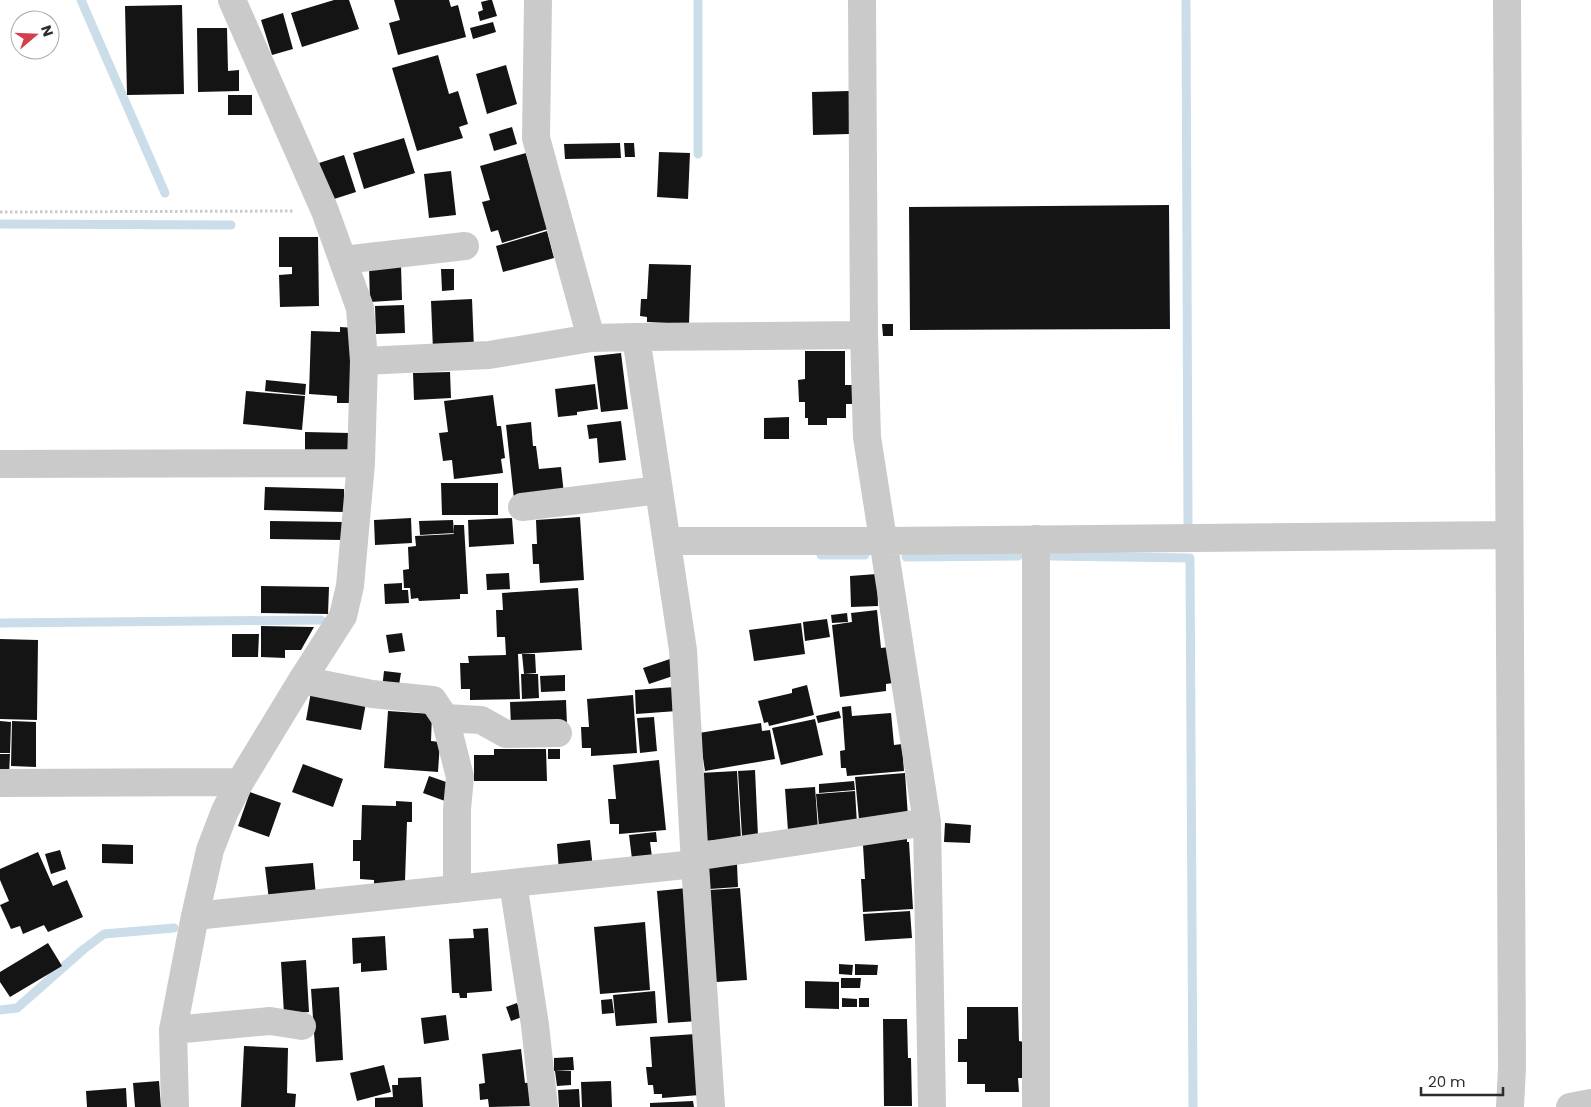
<svg xmlns="http://www.w3.org/2000/svg" width="1591" height="1107" font-family="Poppins,sans-serif">
<style>
.lines{fill:none;stroke-linecap:round;stroke-linejoin:round}
.stream{stroke:#cadde8;stroke-width:9}
.building{fill:#141414}
.path{stroke:#cacaca;stroke-width:3;stroke-dasharray:2.5 2.5;stroke-linecap:butt}
.minor{stroke:#cacaca;stroke-width:28}
</style>
<rect width="100%" height="100%" fill="#fff"/>
<g class="lines">
<path class="stream" d="M81,0L165,193
M698,0V154
M1186,0L1188,526
M0,224L231,225
M821,555H865
M1051,556L1190,558L1193,1107
M906,557L1018,556
M0,623L321,620
M0,1010L17,1008L84,949L104,934L174,928"/>
</g>
<path class="building" d="M334,0H349L359,29L302,47L291,13Z
M394,0H449L451,7L458,5L466,37L398,55L389,23L400,20Z
M489,0H492L497,16L480,21L478,12L483,10L481,2Z
M182,5L184,94L127,95L125,6Z
M283,13L293,49L272,55L261,20Z
M493,22L496,32L473,39L470,28Z
M197,28H227L228,71L239,70V91L198,92Z
M438,55L449,94L458,91L468,124L459,127L463,138L417,151L392,68Z
M506,65L517,104L487,114L476,74Z
M849,91V134L813,135L812,92Z
M228,95H252V115H228Z
M512,127L517,144L494,151L489,134Z
M404,138L415,173L364,189L353,153Z
M620,143L621,158L565,159L564,144Z
M624,143H634L635,157H625Z
M659,152L690,153L688,199L657,197Z
M526,153L548,229L502,243L498,230L491,232L482,202L490,200L480,166Z
M344,155L356,192L331,200L319,163Z
M451,171L456,215L429,218L424,174Z
M1169,205L1170,329L910,330L909,207Z
M547,231L554,258L503,272L496,246Z
M279,237H318L319,306L280,307L279,275L292,274V267H279Z
M649,264L691,265L689,324L647,322V317L640,316L641,299H647Z
M401,265L402,300L370,302L369,266Z
M441,269H454V290L442,291Z
M472,299L474,349L433,350L431,301Z
M404,305L405,333L376,334L375,306Z
M882,324H893V336H883Z
M340,327L356,328L353,403H337V396L309,394L311,331L340,332Z
M805,351H845V385H853V404H846V418H827V425H808V418H805V402H799L798,380L805,379Z
M621,353L628,409L601,412L594,356Z
M450,372L451,398L414,400L413,373Z
M266,380L306,384L305,395L265,391Z
M595,384L598,409L577,412V415L558,417L555,389Z
M246,391L305,396L302,430L243,424Z
M493,395L497,426H501L505,458L501,459L503,473L454,479L452,460L443,461L439,433L448,432L444,401Z
M789,417V439H764V418Z
M621,421L626,460L599,463L597,438L589,439L587,425Z
M531,422L533,446H536L539,469L561,467L564,494L514,499L506,425Z
M305,432L350,433V453L305,452Z
M441,483H498V515H442Z
M265,487L344,489V512L264,510Z
M580,517L584,580L540,583L539,564H533L532,544H537L536,520Z
M411,518L412,543L375,545L374,520Z
M512,518L514,544L469,547L468,520Z
M453,520L454,533L420,535L419,521Z
M270,521L344,522V540L270,539Z
M454,525H464L468,594H460V599L419,601L418,598L411,599L410,588H404L403,570L409,569L408,547L416,546L415,536L454,534Z
M509,573L510,589L487,590L486,574Z
M877,574L878,606L851,607L850,576Z
M402,583V590H408L409,603L385,604L384,584Z
M261,586L329,587L328,614L261,613Z
M578,588L582,650L518,654L520,699L470,700V689H461L460,663H469L468,656L506,655L505,637H497L496,610H503L502,593Z
M877,610L881,648L889,647L893,683L886,684V691L840,697L832,625L852,622L851,613Z
M847,613L848,622L832,623L831,615Z
M827,619L830,637L805,641L803,622Z
M801,623L805,654L754,661L749,630Z
M261,626L314,627L301,650H285V658L261,657Z
M402,633L405,651L389,653L386,635Z
M232,634H259L258,657H232Z
M0,639L38,640L37,720L0,719Z
M522,654H535L536,673L524,674Z
M670,659L676,675L649,684L643,668Z
M384,671L401,673L398,691L382,689Z
M521,674H538L539,698L522,699Z
M565,675V691L541,692L540,676Z
M807,685L814,715L769,726L768,722L764,723L758,701L792,693V689Z
M675,687L677,711L636,714L635,690Z
M311,692L366,703L361,730L306,720Z
M633,695L637,753L591,756V748H582L581,727H589L587,699Z
M566,700L567,725L511,727L510,702Z
M851,706L852,716L891,713L894,745L902,744L904,771L847,776L846,768H841L840,751L845,750L842,707Z
M388,711L432,714L431,741L440,742L438,772L384,768Z
M839,711L841,718L818,723L816,716Z
M654,717L657,751L640,753L637,718Z
M815,719L823,755L781,765L772,728Z
M0,721L11,722L10,753H0Z
M12,721L36,722V767L11,766Z
M761,723L762,731L770,730L775,759L705,771L699,733Z
M494,749H546L547,781H474V755H494Z
M548,749H560V759H548Z
M0,754H10L9,775H0Z
M659,760L666,830L619,834V824H610L608,799H616L613,765Z
M303,764L343,779L333,807L292,792Z
M755,770L758,836H742L738,771Z
M737,771L741,839L704,841L700,773Z
M905,773L908,817L859,820L855,777Z
M429,776L452,784L445,801L423,793Z
M854,781L855,790L819,793V784Z
M815,787L818,829L788,831L785,789Z
M855,791L857,824L819,827L816,794Z
M250,792L281,803L269,837L238,826Z
M396,801L412,802V822H407L405,881L374,887V880L360,879V861H353V840H361L362,805L396,806Z
M945,823L971,825L970,843L944,842Z
M656,832L657,842H650L652,857L632,859L629,835Z
M907,834V842H909L913,909L863,912L861,879H865L863,845Z
M590,840L593,869L559,872L557,844Z
M102,844L133,845V864L102,863Z
M60,850L66,869L51,874L45,854Z
M38,852L53,886L67,880L83,917L48,932L44,925L23,934L20,926L11,929L0,905L9,901L0,880V869Z
M313,863L316,896L269,900L265,867Z
M737,864L738,887L709,889L707,866Z
M687,888L698,1021L668,1023L657,891Z
M740,888L747,980L716,982L709,890Z
M910,911L912,938L865,941L863,914Z
M645,922L650,990L600,994L594,927Z
M488,928L492,991L467,993V998H460L459,993H452L449,939L474,938L473,929Z
M385,936L387,970L361,972V963L353,964L352,938Z
M48,943L62,966L10,997L0,982V972Z
M306,960L309,1012L284,1014L281,962Z
M839,964L853,965L852,975L839,974Z
M855,964L878,965L877,975H855Z
M841,978H861L860,988H841Z
M805,981L839,982V1009L805,1008Z
M339,987L343,1060L316,1062L311,989Z
M655,991L657,1023L616,1026L613,995Z
M842,998L857,999V1007H842Z
M859,998H869V1007H859Z
M612,999L614,1013L602,1014L601,1000Z
M517,1003L522,1017L511,1021L506,1007Z
M967,1007H1018L1019,1041L1024,1042V1078H1018L1019,1092H985V1084H967V1062H958V1039H967Z
M446,1015L449,1040L424,1044L421,1018Z
M883,1019H907L908,1058H911L912,1106H884Z
M696,1034L700,1095L662,1098V1094H654L653,1085H648L646,1067H652L650,1037Z
M244,1046L288,1048L287,1093L296,1094L295,1107H241Z
M521,1049L525,1083L532,1082L535,1106L489,1107L488,1099L480,1100L479,1084L485,1083L482,1054Z
M573,1057L574,1070L554,1071V1058Z
M384,1065L391,1092L357,1101L350,1073Z
M555,1071H571V1085L557,1086Z
M421,1077L423,1107H375V1098L393,1097L392,1085H398V1078Z
M159,1081L161,1107H135L133,1083Z
M611,1081L612,1107H582L581,1082Z
M126,1088L127,1107H87L86,1091Z
M579,1089L580,1107H559L558,1090Z
M693,1101L694,1107H650V1103Z"/>
<g class="lines">
<path class="path" d="M0,212L294,211"/>
<path class="minor" d="M538,0L536,138L591,338L636,337L683,650L695,864L711,1107
M862,0L864,335L867,437L927,822L932,1107
M1507,0L1512,1068L1510,1107
M343,260L465,246
M636,337L864,335
M364,361L489,355L591,338
M0,464L361,463
M522,507L659,490
M667,541H884L1508,535
M302,680L372,694L433,700L445,718L460,777L457,809V889
M445,718L481,720L506,734L558,733
M0,783L240,782
M694,857L927,822
M513,883L535,1025L544,1107
M195,916L695,864
M173,1030L270,1021L302,1026
M175,1107L173,1030L195,916L210,850L225,811L240,782L302,680L343,616L350,586L361,463L364,361L360,308L325,211L232,0
M1036,1107V539
M1570,1107L1591,1103"/>
</g>
<g transform="translate(35 35) rotate(71)"><circle r="24" fill="#ffffff" stroke="#ababab"/>
<path d="M0-4L9 19L0 12L-9 19Z" fill="#d53f4d"/>
<text y="-8" font-size="14" font-weight="bold" text-anchor="middle" fill="#2d2d2d">N</text>
</g>
<path d="M1421 1087v8h82v-8" fill="none" stroke="#2d2d2d" stroke-width="2.5"/>
<text x="1428" y="1087" font-size="15" fill="#2d2d2d" stroke="#ffffff" stroke-width="4" paint-order="stroke">20 m</text>
</svg>
